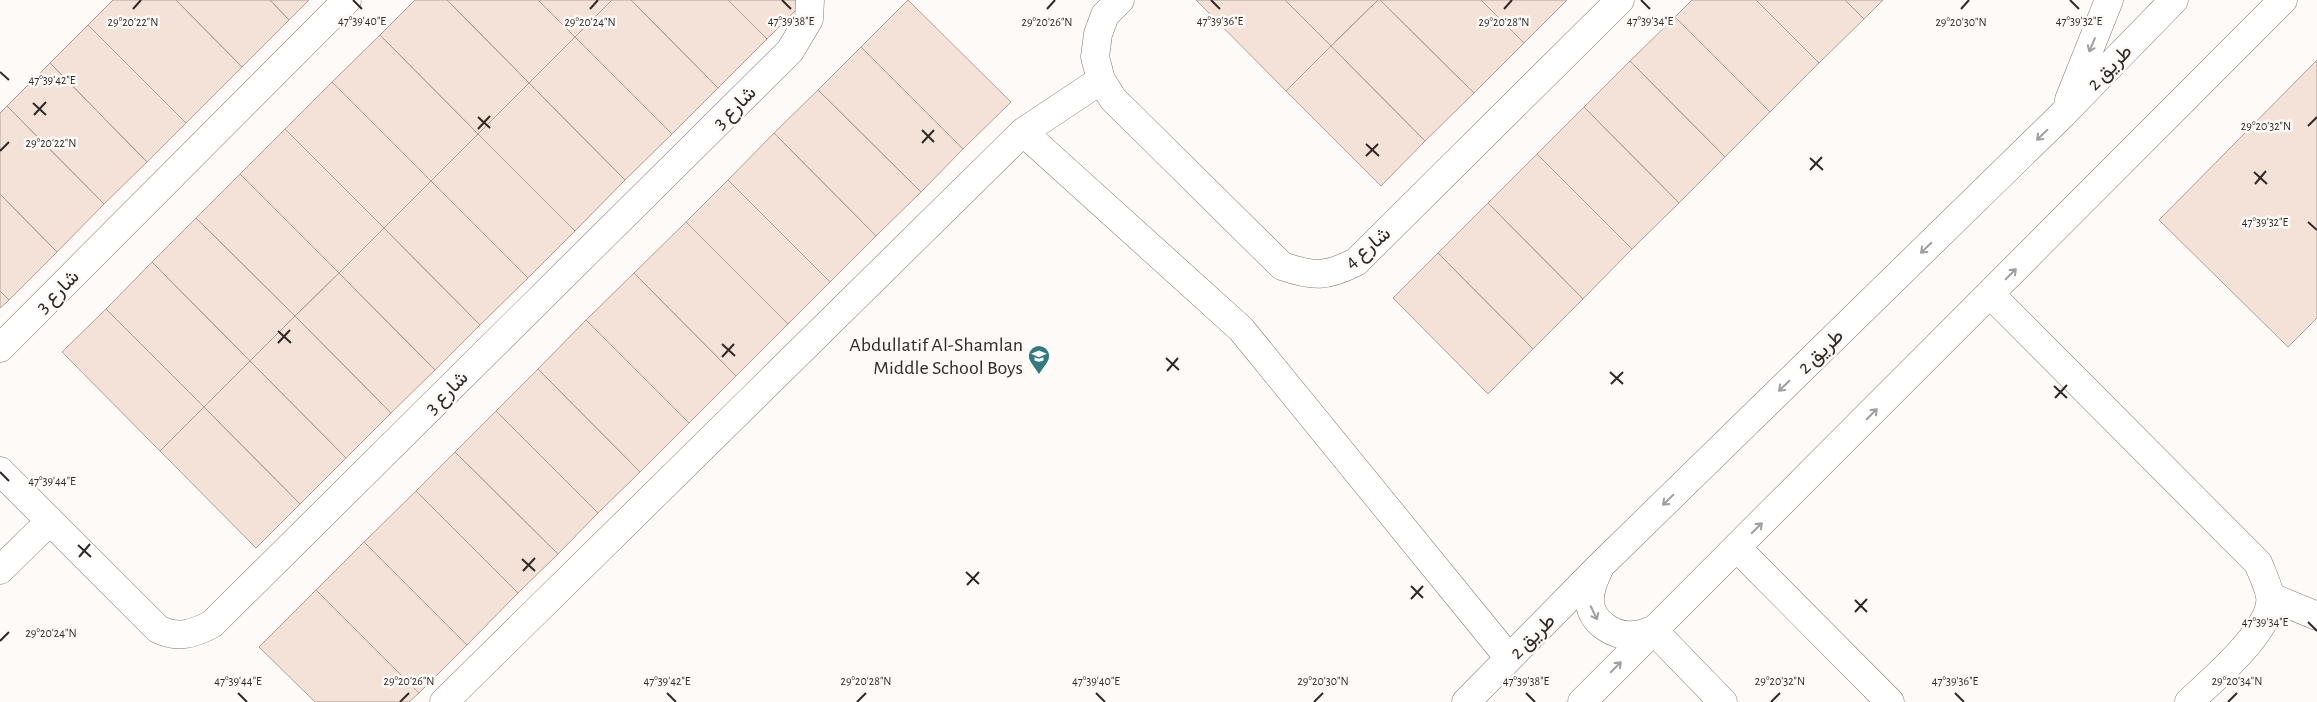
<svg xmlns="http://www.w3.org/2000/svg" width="2317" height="702" font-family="'Alegreya Sans',Vazirmatn,sans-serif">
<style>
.building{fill:#f4e2d8;stroke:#b09f96}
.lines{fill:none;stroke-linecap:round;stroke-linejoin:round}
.minor-casing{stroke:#85766d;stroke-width:29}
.minor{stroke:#fff;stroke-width:28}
.oneway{stroke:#a19f9d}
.ticks{fill:none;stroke:#2f2925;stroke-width:2}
.labels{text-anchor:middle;stroke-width:5;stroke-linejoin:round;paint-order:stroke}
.street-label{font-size:20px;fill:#2f2925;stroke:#fefaf8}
.poi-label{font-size:20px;fill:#2f2925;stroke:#fefaf8;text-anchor:end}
.ticks-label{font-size:12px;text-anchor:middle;fill:#2f2925;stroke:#fefaf8;stroke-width:5;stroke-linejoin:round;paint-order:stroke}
</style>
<rect width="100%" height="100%" fill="#fefaf8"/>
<path class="building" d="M113,0H176L242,67L186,123L88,25Z
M176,0H270L289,20L242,67Z
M270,0H309L289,20Z
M415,0H447L529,83L478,134L380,35Z
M447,0H538L575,37L529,83Z
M538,0H612L575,37Z
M612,0H631L718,88L672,134L575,37Z
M631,0H728L767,39L718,88Z
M728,0H806L767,39Z
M908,0L1011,102L963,149L861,47Z
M1196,0H1285L1331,46L1286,91Z
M1285,0H1378L1331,46Z
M1378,0H1380L1474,93L1425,141L1331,46Z
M1380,0H1481L1524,43L1474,93Z
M1481,0H1567L1524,43Z
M1692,0H1756L1819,63L1770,112L1675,17Z
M1756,0H1845L1864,19L1819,63Z
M1845,0H1883L1864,19Z
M1675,17L1770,112L1725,157L1630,61Z
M88,25L186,123L147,162L50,63Z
M380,35L478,134L431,181L332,82Z
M575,37L672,134L625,180L529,83Z
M1331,46L1425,141L1381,186L1286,91Z
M861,47L963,149L921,192L818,90Z
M2317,60V318L2288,347L2159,220Z
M1630,61L1725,157L1679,203L1584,107Z
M50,63L147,162L104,204L7,106Z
M332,82L431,181L384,228L285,129Z
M529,83L625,180L575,231L478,134Z
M818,90L921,192L876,236L774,133Z
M7,106L104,204L57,252L0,194V113Z
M1584,107L1679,203L1632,249L1537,154Z
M285,129L384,228L339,273L240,174Z
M774,133L876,236L830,282L728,180Z
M478,134L575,231L528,278L431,181Z
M1537,154L1632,249L1583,299L1488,203Z
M240,174L339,273L295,316L196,218Z
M728,180L830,282L788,324L686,222Z
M431,181L528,278L480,325L384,228Z
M0,194L57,252L9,300L0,291Z
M1488,203L1583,299L1533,349L1438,253Z
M196,218L295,316L250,361L152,262Z
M686,222L788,324L736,376L634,273Z
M384,228L480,325L435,370L339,273Z
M1438,253L1533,349L1488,394L1393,298Z
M152,262L250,361L204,407L106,309Z
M339,273L435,370L391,413L295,316Z
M634,273L736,376L689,423L586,320Z
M0,291L9,300L0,308Z
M106,309L204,407L160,451L62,352Z
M295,316L391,413L346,458L250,361Z
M586,320L689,423L640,472L538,369Z
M250,361L346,458L300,504L204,407Z
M538,369L640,472L598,513L496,411Z
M204,407L300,504L256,548L160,451Z
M496,411L598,513L558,554L455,452Z
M455,452L558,554L518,593L416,491Z
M416,491L518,593L467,645L364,542Z
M364,542L467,645L419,693L316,590Z
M316,590L419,693L409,702H315L259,647Z"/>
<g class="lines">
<g class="minor-casing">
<path id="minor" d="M1120,0L1105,15L1098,34L1095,57L1101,80L1113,99L1282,266C1314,277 1326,277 1356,262L1620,0
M2069,100L2109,0
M1023,132L1241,329L1509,658
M1991,295L2258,563C2262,573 2268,585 2270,596C2275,628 2211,681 2189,702
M0,348L347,0
M0,471L158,629C178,639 193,634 212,624L790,51L809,19L810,0
M1737,548L1890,702
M1599,569C1594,580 1589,590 1590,603C1592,623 1615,637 1634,635C1640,635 1647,632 1653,630L1723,702
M0,570L50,521
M2271,597L2317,616
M444,702L1023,132L1101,80
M1466,702L1599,567L2063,114L2174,0
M1582,702L2283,0"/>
</g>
<use href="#minor" class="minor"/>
</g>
<defs><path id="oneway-shaft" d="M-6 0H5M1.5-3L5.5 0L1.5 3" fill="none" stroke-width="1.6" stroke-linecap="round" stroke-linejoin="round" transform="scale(1.25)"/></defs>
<g class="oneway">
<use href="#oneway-shaft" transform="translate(2092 45) rotate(113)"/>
<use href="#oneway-shaft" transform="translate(2042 135) rotate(136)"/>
<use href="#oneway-shaft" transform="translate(1926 248) rotate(136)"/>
<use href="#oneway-shaft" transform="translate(2011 274) rotate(-45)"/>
<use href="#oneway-shaft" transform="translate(1784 386) rotate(136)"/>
<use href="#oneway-shaft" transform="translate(1872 414) rotate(-45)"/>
<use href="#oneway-shaft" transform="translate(1668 500) rotate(136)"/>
<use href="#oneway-shaft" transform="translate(1757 528) rotate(-45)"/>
<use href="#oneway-shaft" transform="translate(1594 613) rotate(64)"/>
<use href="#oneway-shaft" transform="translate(1616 667) rotate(-45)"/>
</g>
<path class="ticks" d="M353,0L362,9M782,0L791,9M1211,0L1220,9M1641,0L1650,9M2070,0L2079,9M133,9L141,0M590,9L598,0M1047,9L1055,0M1504,9L1512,0M1961,9L1969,0M0,72L9,80M33,103L46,115M34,115L46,102M478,117L490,128M2308,126L2317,117M478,129L490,116M922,130L934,142M922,143L934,130M1366,144L1379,156M0,151L9,142M1366,156L1378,144M1810,158L1823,170M1810,170L1822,157M2254,172L2267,184M2255,184L2266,171M2308,222L2317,230M278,331L291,343M278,343L290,330M722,344L735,356M722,357L734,344M1166,358L1179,370M1167,371L1178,358M1610,372L1623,384M1611,384L1623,372M2054,386L2067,398M2055,398L2067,385M0,472L9,481M78,545L91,557M79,557L90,544M522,559L535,571M523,571L535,558M966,572L979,584M967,585L979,572M1411,586L1423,598M1411,599L1423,586M1855,600L1867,612M1855,612L1867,599M2308,622L2317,631M0,641L9,632M238,693L247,702M667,693L676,702M1096,693L1105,702M1526,693L1535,702M1955,693L1964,702M400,702L409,693M857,702L866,693M1314,702L1323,693M1771,702L1780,693M2228,702L2237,693"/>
<defs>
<g id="school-pin" transform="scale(1.125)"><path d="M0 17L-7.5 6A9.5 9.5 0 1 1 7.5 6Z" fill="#327a80" stroke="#fefaf8"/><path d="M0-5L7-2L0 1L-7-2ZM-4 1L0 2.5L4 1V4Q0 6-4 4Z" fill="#fff"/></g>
</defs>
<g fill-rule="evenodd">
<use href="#school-pin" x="1039" y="356"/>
</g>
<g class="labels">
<g class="street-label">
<text transform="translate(2109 67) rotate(-46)" y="7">طريق 2</text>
<text transform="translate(734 107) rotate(-45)" y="7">شارع 3</text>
<text transform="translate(1367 247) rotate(-40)" y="7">شارع 4</text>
<text transform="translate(57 291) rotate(-45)" y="7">شارع 3</text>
<text transform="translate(1820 351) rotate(-44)" y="7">طريق 2</text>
<text transform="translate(446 392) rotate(-45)" y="7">شارع 3</text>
<text transform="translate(1532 636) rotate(-45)" y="7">طريق 2</text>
</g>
<g class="poi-label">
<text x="1023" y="351">Abdullatif Al-Shamlan<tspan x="1023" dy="23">Middle School Boys</tspan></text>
</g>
</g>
<g class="ticks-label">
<text x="362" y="25">47°39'40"E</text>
<text x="791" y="25">47°39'38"E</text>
<text x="1220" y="25">47°39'36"E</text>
<text x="1650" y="25">47°39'34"E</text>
<text x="2079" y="25">47°39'32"E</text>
<text x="133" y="26">29°20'22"N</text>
<text x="590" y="26">29°20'24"N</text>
<text x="1047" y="26">29°20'26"N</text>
<text x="1504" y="26">29°20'28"N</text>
<text x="1961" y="26">29°20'30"N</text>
<text x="52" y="84">47°39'42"E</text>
<text x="2266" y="130">29°20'32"N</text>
<text x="51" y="147">29°20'22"N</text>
<text x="2265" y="226">47°39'32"E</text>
<text x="52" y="485">47°39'44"E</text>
<text x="2265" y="626">47°39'34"E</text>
<text x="51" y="637">29°20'24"N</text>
<text x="409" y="685">29°20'26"N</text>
<text x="866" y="685">29°20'28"N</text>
<text x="1323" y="685">29°20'30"N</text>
<text x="1780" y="685">29°20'32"N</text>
<text x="2237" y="685">29°20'34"N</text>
<text x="238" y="685">47°39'44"E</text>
<text x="667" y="685">47°39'42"E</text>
<text x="1096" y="685">47°39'40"E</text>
<text x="1526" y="685">47°39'38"E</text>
<text x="1955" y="685">47°39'36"E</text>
</g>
</svg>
